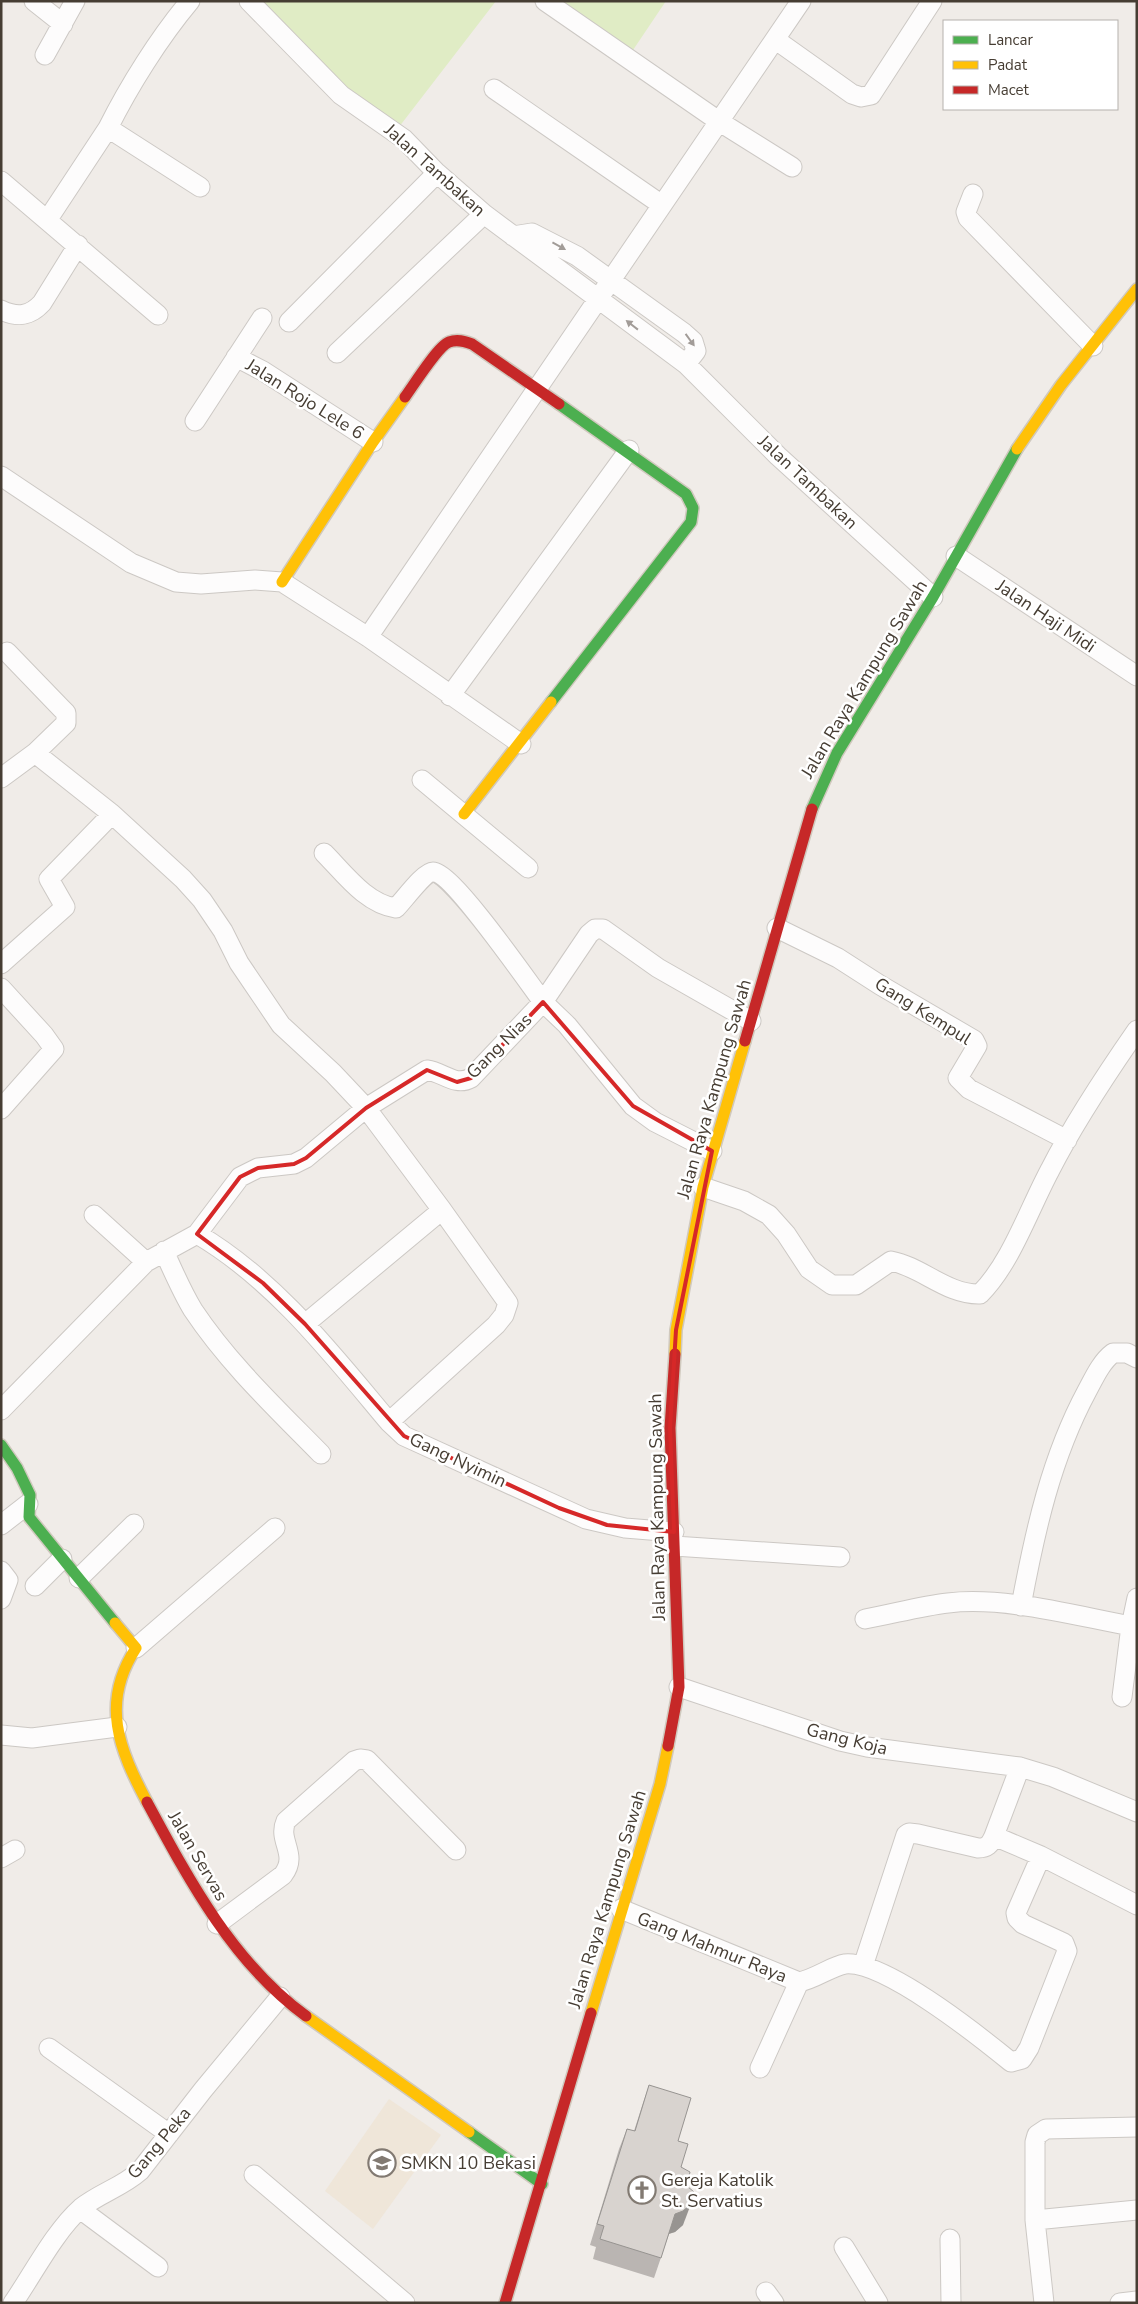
<svg xmlns="http://www.w3.org/2000/svg" width="1138" height="2304" font-family="'Nunito Sans',sans-serif">
<style>
.education{fill:#efe6d9}
.green{fill:#e0ecc5}
.lines{fill:none;stroke-linecap:round;stroke-linejoin:round}
.street-casing{stroke:#ccc8c4;stroke-width:21}
.fast-casing{stroke:#d0c9be;stroke-width:14}
.slow-casing{stroke:#d0c9be;stroke-width:14}
.jam-casing{stroke:#d0c9be;stroke-width:14}
.street{stroke:#fdfcfc;stroke-width:19}
.fast{stroke:#4caf50;stroke-width:11}
.slow{stroke:#ffc107;stroke-width:11}
.jam{stroke:#c62828;stroke-width:11}
.wall{fill:#bab5b2}
.shaded-wall{fill:#979491}
.building{fill:#d8d3cf;stroke:#979491}
.oneway{fill:#a29c98}
.marked{fill:none;stroke:#d62828;stroke-width:4;stroke-linejoin:round}
.labels{text-anchor:middle;stroke-width:5;stroke-linejoin:round;paint-order:stroke}
.street-label{font-size:18px;fill:#463d33;stroke:#fff}
.poi-label{font-size:18px;fill:#463d33;stroke:#fff;text-anchor:start}
</style>
<rect width="100%" height="100%" fill="#f0ece8"/>
<path class="education" d="M389,2099L441,2135L373,2229L325,2191Z"/>
<path class="green" d="M254,1H496L399,127L355,100Z
M557,1H666L631,53Z"/>
<g class="lines">
<g class="street-casing">
<path id="street" d="M34,1L63,24
M190,1C159,38 129,86 108,128L200,187
M249,1L341,95L404,139L437,173L484,214L686,364L778,456L933,597
M545,1L720,122L792,167
M776,40L852,94L861,97L871,95L932,1
M45,55L75,1
M494,89L662,205
M1,181L158,315
M973,194L966,212L968,218L1093,346
M48,219L108,128
M513,236L532,233L577,256L684,333L693,341L696,351L686,364
M1,310C18,318 30,316 42,303L78,245
M289,322L437,173
M337,353L484,214
M236,357L263,371L373,442
M195,421L262,318
M1,476L131,563L176,582L201,584L255,580L282,582L368,637L521,744
M956,556L1137,676
M368,637L801,1
M450,696L629,450
M35,753L112,814L183,879L202,900L223,931L239,963L281,1025L333,1073L366,1108L442,1210L508,1303L504,1315L496,1325L389,1422
M1,778L35,753L66,723V713L61,708L7,652
M422,780L528,868
M324,853C344,873 366,904 396,908C404,900 424,872 433,872C452,872 528,982 543,1002L589,934L595,929H603L658,968L751,1021
M777,928L838,958L880,985L974,1040L977,1046L958,1078L969,1089L1067,1140
M1,964L65,907L49,879L112,814
M1,988L44,1035L54,1049L1,1109
M703,1187L744,1201L769,1215L786,1234L809,1269L832,1285H856L891,1261C922,1267 947,1295 980,1294C1011,1263 1029,1209 1050,1170C1075,1121 1105,1076 1137,1030
M94,1215L146,1262
M197,1234C274,1279 332,1354 389,1422L404,1436L586,1519L625,1528L674,1532
M164,1251C173,1271 182,1292 193,1310C229,1364 276,1408 321,1454
M305,1324L442,1210
M1,1410L146,1262L197,1234L240,1177L258,1168L294,1164L306,1158L366,1108L427,1070C443,1072 455,1087 471,1078L543,1002L567,1025L633,1106L655,1122L712,1151
M1,1525L28,1504
M674,1546L840,1557
M1,1571L8,1580L1,1599
M79,1578L134,1524
M35,1586L62,1559
M1021,1606C1035,1531 1051,1458 1087,1391C1094,1378 1101,1362 1113,1353H1127L1137,1358
M865,1619C893,1614 921,1606 948,1603C1004,1596 1076,1616 1131,1626
M136,1648L275,1528
M679,1687L840,1741L867,1747L1020,1767L1053,1777L1137,1812
M1122,1697L1131,1626L1137,1598
M1,1735L32,1738L117,1727
M1020,1767L994,1836L1041,1856L1137,1905
M1,1858L15,1850
M621,1909L799,1982C815,1979 832,1966 845,1964C884,1960 979,2036 1011,2062L1022,2059L1029,2048L1067,1951L1064,1943L1023,1924L1017,1918L1016,1913L1041,1856
M217,1924L283,1875C299,1854 277,1841 286,1821L354,1761L360,1759L367,1760L456,1850
M863,1966L906,1835L909,1833L918,1834L978,1848C987,1848 990,1845 994,1836
M49,2048L169,2134
M760,2068L799,1982
M254,2175L405,2303
M80,2209L158,2267
M1035,2220L1137,2210
M950,2239L951,2303
M844,2247L878,2303
M766,2292L774,2303
M13,2303C33,2274 55,2231 81,2208C100,2193 122,2187 140,2171L203,2090L280,1997
M1044,2303L1035,2220V2142L1037,2135L1046,2129L1137,2127
M1120,2303L1137,2301"/>
</g>
<g class="fast-casing">
<path id="fast" d="M551,702L691,522L693,508L686,494L559,404
M812,809L837,753L933,597L1017,449
M1,1445L17,1468L30,1495L29,1517L115,1623
M469,2132L542,2184"/>
</g>
<g class="slow-casing">
<path id="slow" d="M1017,449L1061,385L1137,289
M282,582L373,442L405,397
M464,814L551,702
M675,1354L676,1330L703,1187L745,1041
M115,1623L136,1648C100,1703 119,1749 147,1802
M591,2013L660,1784L668,1746
M306,2016L469,2132"/>
</g>
<g class="jam-casing">
<path id="jam" d="M405,397C413,386 438,346 449,342C457,339 464,341 472,344L559,404
M745,1041L812,809
M668,1746L679,1687L670,1428L675,1354
M147,1802C189,1880 233,1963 306,2016
M505,2303L591,2013"/>
</g>
<use href="#street" class="street"/>
<use href="#fast" class="fast"/>
<use href="#slow" class="slow"/>
<use href="#jam" class="jam"/>
</g>
<path class="wall" d="M649,2085L678,2141L681,2167L687,2186L683,2225L675,2232L669,2234L654,2278L593,2259L596,2247L590,2245L619,2149L627,2129L634,2131L642,2106Z"/>
<path class="shaded-wall" d="M691,2204L683,2225L675,2232L668,2234L675,2214Z"/>
<path class="building" d="M649,2085L691,2098L678,2141L688,2144L681,2167L690,2172L687,2186L694,2192L691,2204L683,2211L675,2214L661,2258L600,2239L604,2226L597,2224L627,2129L635,2131Z"/>
<defs><path id="oneway-solid" d="M-6-.8H1V-3.2L6.5 0L1 3.2V.8H-6Z" transform="scale(1.25)"/></defs>
<g class="oneway">
<use href="#oneway-solid" transform="translate(559 246) rotate(29)"/>
<use href="#oneway-solid" transform="translate(632 325) rotate(-142)"/>
<use href="#oneway-solid" transform="translate(690 340) rotate(54)"/>
</g>
<path class="marked" d="M543,1002L633,1106L712,1151L676,1330L670,1428L674,1532L607,1525L559,1508L404,1436L305,1324L263,1283L197,1234L240,1177L258,1168L294,1164L306,1158L366,1108L427,1070L457,1082L471,1078Z"/>
<defs>
<g id="school-ring" transform="scale(1.4375)"><circle r="9.5" fill="#fff" stroke="#827a72" stroke-width="1.5"/><path d="M0-5L7-2L0 1L-7-2ZM-4 1L0 2.5L4 1V4Q0 6-4 4Z" fill="#827a72"/></g>
<g id="church-ring" transform="scale(1.4375)"><circle r="9.5" fill="#fff" stroke="#827a72" stroke-width="1.5"/><path d="M-1.2-6h2.4v3.5h3.3v2.4h-3.3V6h-2.4V-.1h-3.3v-2.4h3.3Z" fill="#827a72"/></g>
</defs>
<g fill-rule="evenodd">
<use href="#school-ring" x="382" y="2163"/>
<use href="#church-ring" x="642" y="2190"/>
</g>
<g class="labels">
<g class="street-label">
<text transform="translate(435 170) rotate(42)" y="6">Jalan Tambakan</text>
<text transform="translate(305 399) rotate(32)" y="6">Jalan Rojo Lele 6</text>
<text transform="translate(808 482) rotate(43)" y="6">Jalan Tambakan</text>
<text transform="translate(1046 616) rotate(34)" y="6">Jalan Haji Midi</text>
<text transform="translate(864 679) rotate(-59)" y="6">Jalan Raya Kampung Sawah</text>
<text transform="translate(923 1011) rotate(32)" y="6">Gang Kempul</text>
<text transform="translate(499 1046) rotate(-45)" y="6">Gang Nias</text>
<text transform="translate(714 1089) rotate(-74)" y="6">Jalan Raya Kampung Sawah</text>
<text transform="translate(458 1460) rotate(25)" y="6">Gang Nyimin</text>
<text transform="translate(657 1507) rotate(-91)" y="6">Jalan Raya Kampung Sawah</text>
<text transform="translate(847 1739) rotate(14)" y="6">Gang Koja</text>
<text transform="translate(198 1856) rotate(60)" y="6">Jalan Servas</text>
<text transform="translate(607 1899) rotate(-73)" y="6">Jalan Raya Kampung Sawah</text>
<text transform="translate(712 1947) rotate(22)" y="6">Gang Mahmur Raya</text>
<text transform="translate(159 2143) rotate(-50)" y="6">Gang Peka</text>
</g>
<g class="poi-label">
<text x="401" y="2169">SMKN 10 Bekasi</text>
<text x="661" y="2186">Gereja Katolik<tspan x="661" dy="21">St. Servatius</tspan></text>
</g>
</g>
<rect width="1138" height="2304" fill="none" stroke="#463d33" stroke-width="5"/>
<rect x="943" y="20" width="175" height="90" fill="#ffffff" stroke="#b5b1ad"/>
<rect x="953" y="36" width="25" height="8" fill="#4caf50" stroke="#b5b1ad"/>
<text x="988" y="45" font-size="15" fill="#463d33">Lancar</text>
<rect x="953" y="61" width="25" height="8" fill="#ffc107" stroke="#b5b1ad"/>
<text x="988" y="70" font-size="15" fill="#463d33">Padat</text>
<rect x="953" y="86" width="25" height="8" fill="#c62828" stroke="#b5b1ad"/>
<text x="988" y="95" font-size="15" fill="#463d33">Macet</text>
</svg>
